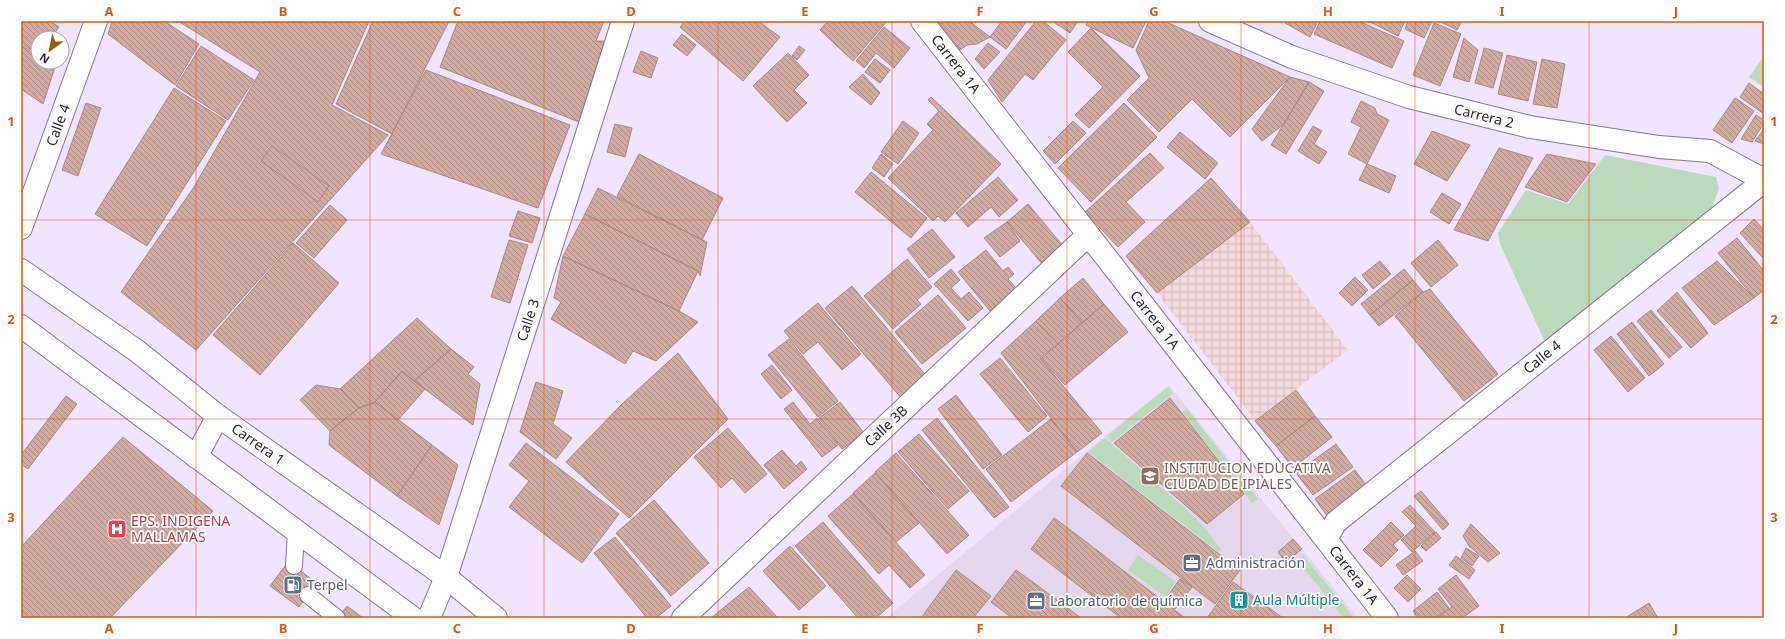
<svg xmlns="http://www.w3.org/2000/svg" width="1785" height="639" font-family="'Noto Sans',sans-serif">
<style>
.industrial{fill:url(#industrial-grid)}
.education{fill:#e4d7eb}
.green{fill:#badabb}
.building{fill:url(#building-back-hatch);stroke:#ac867d}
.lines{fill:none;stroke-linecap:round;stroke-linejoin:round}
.service-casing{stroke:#857694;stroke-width:18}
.minor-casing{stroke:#857694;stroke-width:24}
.tertiary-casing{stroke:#857694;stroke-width:24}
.primary-casing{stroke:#857694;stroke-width:24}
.service{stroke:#fff;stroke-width:16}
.minor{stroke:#fff;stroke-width:22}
.tertiary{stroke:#fff;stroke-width:22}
.primary{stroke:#fff;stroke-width:22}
.grid{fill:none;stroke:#de560e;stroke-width:1;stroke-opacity:0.55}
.labels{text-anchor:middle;stroke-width:3.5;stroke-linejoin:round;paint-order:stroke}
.street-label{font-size:14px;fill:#28222e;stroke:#fff}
.education-label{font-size:14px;fill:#785e54;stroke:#fff;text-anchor:start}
.health-label{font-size:14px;fill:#be3a42;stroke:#fff;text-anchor:start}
.service-label{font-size:14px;fill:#4e5e75;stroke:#fff;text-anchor:start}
.culture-label{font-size:14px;fill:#0d838f;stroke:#fff;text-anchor:start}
.neatline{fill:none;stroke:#de560e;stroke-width:1.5}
.grid-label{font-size:13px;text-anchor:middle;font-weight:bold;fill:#de560e}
</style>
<defs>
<pattern id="industrial-grid" width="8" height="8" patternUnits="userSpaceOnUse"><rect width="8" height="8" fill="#f4d9dc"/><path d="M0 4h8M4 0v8" fill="none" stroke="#d1babd"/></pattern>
<pattern id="building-back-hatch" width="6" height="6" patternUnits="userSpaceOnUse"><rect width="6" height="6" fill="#d2aba1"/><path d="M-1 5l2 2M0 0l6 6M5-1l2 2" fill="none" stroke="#aa8b84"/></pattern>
</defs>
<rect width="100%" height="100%" fill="#f1e4ff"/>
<path class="industrial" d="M1250,222L1348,350L1255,420L1157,293Z"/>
<path class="education" d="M1169,385L1358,618H886L1105,436Z"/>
<path class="green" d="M1764,56V87L1749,77Z
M1605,155L1716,177L1719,189L1712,207L1545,342L1500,244L1498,233L1526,190L1568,204Z
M1168,387L1173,393L1112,442L1107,436Z
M1187,409L1258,499L1252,503L1182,412Z
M1105,438L1198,520L1221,549L1219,552L1088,452Z
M1138,555L1176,582L1165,597L1128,570Z
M1303,555L1354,618H1344L1297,560Z"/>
<path class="building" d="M21,21H50L59,27L51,38H38V55L21,43Z
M112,21H164L199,44L175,85L108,34Z
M178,21H369L332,105L388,135L196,350L121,292L194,187L260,72Z
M373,21H449L392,134L336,104Z
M458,21H604L596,41H611L579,122L440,67Z
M685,21H758L780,37L743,81L680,27Z
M828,21H887L853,61L820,30Z
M938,21H969L990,37L977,44L967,45L960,50Z
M1002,21H1027L1006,49L990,37Z
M1036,21H1043L1066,40L1033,80L1025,74L1002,102L988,80Z
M1052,21H1078L1070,33Z
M1088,21H1146L1133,48L1086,25Z
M1149,21H1164L1290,77L1230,137L1192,99L1159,132L1127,100L1149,78L1136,50Z
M1287,21H1318L1310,37L1285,23Z
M1320,21H1358L1404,41L1392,68L1314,34Z
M1368,21H1405L1398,36Z
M1408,21H1432L1424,38L1405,29Z
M1439,21H1462L1457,30Z
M1434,23L1461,34L1440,86L1413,75Z
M884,27L910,48L894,68L876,53L864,68L856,61Z
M1091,28L1140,76L1089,128L1075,115L1103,87L1068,52Z
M682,34L696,45L687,56L673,45Z
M1464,38L1478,50L1469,82L1453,77Z
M988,43L1000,52L984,69L975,59Z
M21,45L38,56V62H47L55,67L43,104L21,89Z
M201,46L254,80L228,120L176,86Z
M799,46L805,50L797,60L792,56Z
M1484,48L1503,53L1493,88L1475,83Z
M641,51L658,58L651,78L633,72Z
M788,53L809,75L794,90L807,103L787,122L753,86Z
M1507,55L1537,62L1528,101L1498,94Z
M875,59L890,70L880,83L865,72Z
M1542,59L1565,64L1557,108L1533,104Z
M426,70L570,125L538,208L381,154Z
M863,74L880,93L871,105L849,87Z
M1290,77L1309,82L1284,124L1262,141L1252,129Z
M1309,82L1324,91L1286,154L1271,145Z
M1749,83L1764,94V114L1740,97Z
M174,88L226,121L147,246L95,214Z
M931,97L1001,164L945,222L938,216L933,221L888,178L933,130L927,124L939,111L928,100Z
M1735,98L1754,111L1732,143L1713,130Z
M1361,101L1375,108L1377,114L1389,120L1367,164L1348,154L1361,127L1351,122Z
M86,103L101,108L78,176L62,170Z
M1124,103L1157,137L1091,202L1058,168Z
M1756,115L1764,120V123L1752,142L1741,139Z
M903,121L919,133L898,164L881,152Z
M1073,121L1086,133L1055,164L1043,151Z
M615,124L632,128L625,157L607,152Z
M1313,126L1322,131L1314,144L1327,152L1319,164L1298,151Z
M1764,129V144L1755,141Z
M1432,131L1470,145L1447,181L1414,164Z
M1180,132L1218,163L1205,179L1167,147Z
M272,146L329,186L318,202L261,161Z
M1499,148L1533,158L1488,241L1454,230Z
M1150,153L1164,168L1126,202L1145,222L1118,247L1085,212Z
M639,154L723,198L702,240L617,196Z
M881,154L893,164L884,177L872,168Z
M1547,154L1596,164L1567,202L1525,187Z
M1367,164L1396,176L1389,193L1359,180Z
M871,172L927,218L911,238L855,192Z
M998,177L1018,200L999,217L991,207L968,227L956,213Z
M1211,178L1250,222L1157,293L1126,256Z
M598,188L707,242L700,276L698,271L585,214Z
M1442,193L1461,204L1449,224L1430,212Z
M1028,204L1064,247L1043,265L1007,222Z
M330,205L347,220L314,258L296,243Z
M518,211L540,218L532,243L509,236Z
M585,214L698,271L679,311L563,256Z
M1754,219L1764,230V259L1740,233Z
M1007,222L1020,241L1000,257L984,238Z
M932,229L955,257L929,278L907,249Z
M1737,238L1764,271V290L1754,298L1718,253Z
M509,240L528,245L510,303L491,297Z
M1438,240L1458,265L1431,287L1411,263Z
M293,243L339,283L260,375L213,335Z
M986,250L1003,271L1008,267L1014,274L1008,279L1017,289L990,311L958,272Z
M563,256L679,311L698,322L656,361L633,351L625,364L551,319L561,302L554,298Z
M907,259L932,287L917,300L921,304L893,329L864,296Z
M1380,261L1391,274L1373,289L1362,275Z
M1717,261L1754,298L1714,325L1682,288Z
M951,269L960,280L951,288L961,299L969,292L983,308L968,321L934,284Z
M1404,269L1413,280L1370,315L1361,304Z
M1355,277L1368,290L1352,306L1339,293Z
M1083,278L1104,304L1082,323L1060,298Z
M1413,280L1423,292L1379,326L1370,315Z
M852,286L928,378L902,399L825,308Z
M1430,289L1498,374L1464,401L1395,316L1423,292Z
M1677,292L1708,333L1691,348L1657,311Z
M938,295L966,328L922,364L895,332Z
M1060,298L1082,323L1058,344L1036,321Z
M818,303L861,354L842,370L818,342L803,354L784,331Z
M1104,304L1128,332L1065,385L1041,359Z
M1651,310L1682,347L1669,358L1637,321Z
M417,318L451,349L414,381L402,371L375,402L359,408L340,389Z
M1036,321L1058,344L1040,358L1102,433L1077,452L1001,353Z
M1632,322L1664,364L1649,376L1617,334Z
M1611,336L1645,378L1628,392L1594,350Z
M789,339L838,401L818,417L768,355Z
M451,349L474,367L468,374L480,384L473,425L414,381Z
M678,353L728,419L629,518L566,462L622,404Z
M1000,358L1047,416L1028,432L980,374Z
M772,365L792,390L781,399L761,374Z
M402,371L425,389L398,420L375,402Z
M536,382L563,391L553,424L572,438L556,459L520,432Z
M316,385L340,389L359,408L330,431L300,400Z
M1296,390L1315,416L1276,446L1255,421Z
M956,395L1002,455L983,469L938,409Z
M66,396L77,404L28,469L21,464V455Z
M1170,398L1244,494L1207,524L1114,443Z
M375,402L432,445L397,496L329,445L330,431L359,408Z
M793,402L810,424L817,418L838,445L822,457L784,409Z
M840,402L864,433L842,449L819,418Z
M1315,416L1332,437L1293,468L1276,446Z
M937,418L1009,507L994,518L922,430Z
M1051,419L1077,452L1011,502L986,469Z
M728,428L767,474L745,493L732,478L721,488L694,457Z
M919,434L969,491L948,509L898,452Z
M123,437L213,511L110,618H21V547Z
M526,443L619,514L582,563L509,507L529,481L509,465Z
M1336,444L1353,467L1313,495L1296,473Z
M432,445L458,465L439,525L397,496Z
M782,450L796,466L801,461L807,469L784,489L764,465Z
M896,453L969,535L947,554L875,472Z
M1087,453L1240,570L1215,604L1061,486Z
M1355,470L1368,488L1328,517L1315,499Z
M875,473L919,523L896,542L853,493Z
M1421,491L1449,524L1443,530L1414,496Z
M853,494L925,575L910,588L889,565L879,574L828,516Z
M654,500L709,563L671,596L616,533Z
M1410,505L1435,532L1412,552L1401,540L1416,526L1402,512Z
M1054,518L1081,538L1185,618H1121L1031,549Z
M823,522L893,603L876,618H858L795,546Z
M1391,522L1404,535L1393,545L1398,550L1381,567L1363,550Z
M1471,524L1500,553L1488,562L1469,546L1463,536Z
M1436,532L1441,538L1426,551L1421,546Z
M615,537L671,606L656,618H647L594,553Z
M1293,539L1302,549L1286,562L1278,552Z
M790,546L826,586L799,610L763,571Z
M1466,548L1479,556L1472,566L1461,558Z
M1415,551L1423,561L1403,575L1396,565Z
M1456,556L1475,570L1469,579L1449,565Z
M288,562L317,583L299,607L270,586Z
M956,570L991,596L973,618H921Z
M1016,570L1041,588L1081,618H1012L991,602Z
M1407,575L1421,589L1408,602L1394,588Z
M1456,575L1479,606L1462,618H1437L1452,607L1438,589Z
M1180,579L1192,587L1175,609L1164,601Z
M1233,582L1283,618H1207Z
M749,587L778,618H711Z
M1437,592L1449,608L1436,618H1418L1413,611Z
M1649,603L1658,618H1625Z
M347,606L363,618H338Z"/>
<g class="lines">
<g class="service-casing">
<path id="service" d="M294,566L296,531
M308,595L337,618"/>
</g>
<g class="minor-casing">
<path id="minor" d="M21,228L96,21
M1326,539L1336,522L1764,181
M429,618L446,577L623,21
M683,618L1088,235"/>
</g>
<g class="tertiary-casing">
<path id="tertiary" d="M922,21L1387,618
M1210,21L1292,57L1409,97L1530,127L1659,147L1710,151L1764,180"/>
</g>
<g class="primary-casing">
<path id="primary" d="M21,270L137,351L218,416L446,577L496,618
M21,326L413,618
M196,457L218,416"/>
</g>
<use href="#service" class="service"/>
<use href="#minor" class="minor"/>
<use href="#tertiary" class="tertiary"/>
<use href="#primary" class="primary"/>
</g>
<path class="grid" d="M196,21V618M370,21V618M544,21V618M718,21V618M892,21V618M1067,21V618M1241,21V618M1415,21V618M1589,21V618M21,220H1764M21,419H1764"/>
<defs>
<g id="school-square" transform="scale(1)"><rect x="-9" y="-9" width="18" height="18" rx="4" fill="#8d6e63" stroke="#fff"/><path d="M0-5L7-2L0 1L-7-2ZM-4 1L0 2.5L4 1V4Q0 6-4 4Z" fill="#fff"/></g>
<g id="hospital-square" transform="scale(1)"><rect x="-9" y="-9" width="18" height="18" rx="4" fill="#e0444e" stroke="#fff"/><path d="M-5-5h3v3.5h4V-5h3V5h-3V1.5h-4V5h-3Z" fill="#fff"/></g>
<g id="office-square" transform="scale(1)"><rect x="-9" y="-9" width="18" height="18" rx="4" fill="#5c6f8a" stroke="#fff"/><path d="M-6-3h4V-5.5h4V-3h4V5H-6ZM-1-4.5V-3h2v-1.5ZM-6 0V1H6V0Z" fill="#fff"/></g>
<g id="fuel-square" transform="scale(1)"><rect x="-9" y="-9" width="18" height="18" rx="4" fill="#5c6f8a" stroke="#fff"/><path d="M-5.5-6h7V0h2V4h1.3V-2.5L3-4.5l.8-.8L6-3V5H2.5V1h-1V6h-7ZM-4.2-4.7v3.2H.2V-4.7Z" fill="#fff"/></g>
<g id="building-square" transform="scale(1)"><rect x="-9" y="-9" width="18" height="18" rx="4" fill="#0f9aa8" stroke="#fff"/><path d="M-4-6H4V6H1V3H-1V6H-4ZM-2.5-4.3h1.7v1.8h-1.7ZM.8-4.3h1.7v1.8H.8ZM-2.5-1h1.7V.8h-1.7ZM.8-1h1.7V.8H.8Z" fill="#fff"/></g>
</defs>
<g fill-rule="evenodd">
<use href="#school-square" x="1150" y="476"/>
<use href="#hospital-square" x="117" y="529"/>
<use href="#office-square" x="1192" y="563"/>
<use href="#fuel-square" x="293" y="585"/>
<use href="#building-square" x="1239" y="600"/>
<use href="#office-square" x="1036" y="601"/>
</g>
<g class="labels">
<g class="street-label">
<text transform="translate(956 64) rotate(52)" y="5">Carrera 1A</text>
<text transform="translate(1484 116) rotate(14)" y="5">Carrera 2</text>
<text transform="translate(58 125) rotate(-70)" y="5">Calle 4</text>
<text transform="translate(528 320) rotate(-72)" y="5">Calle 3</text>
<text transform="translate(1155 320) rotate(52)" y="5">Carrera 1A</text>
<text transform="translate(1542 357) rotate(-39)" y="5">Calle 4</text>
<text transform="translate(886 426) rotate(-43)" y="5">Calle 3B</text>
<text transform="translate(258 444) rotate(35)" y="5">Carrera 1</text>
<text transform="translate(1354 575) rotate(52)" y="5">Carrera 1A</text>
</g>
<g class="education-label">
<text x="1164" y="473">INSTITUCION EDUCATIVA<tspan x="1164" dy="16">CIUDAD DE IPIALES</tspan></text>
</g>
<g class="health-label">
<text x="131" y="526">EPS. INDIGENA<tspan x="131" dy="16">MALLAMAS</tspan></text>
</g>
<g class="service-label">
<text x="1206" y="568">Administración</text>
<text x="307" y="590">Terpel</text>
<text x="1050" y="606">Laboratorio de química</text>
</g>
<g class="culture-label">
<text x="1253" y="605">Aula Múltiple</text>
</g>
</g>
<rect width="1785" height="639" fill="none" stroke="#ffffff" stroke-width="44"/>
<g transform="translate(50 50) rotate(213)"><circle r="19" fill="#ffffff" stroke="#a9a7ab"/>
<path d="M0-3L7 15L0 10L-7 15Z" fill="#925d11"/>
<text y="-6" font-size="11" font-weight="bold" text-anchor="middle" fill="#28222e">N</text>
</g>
<rect x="22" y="22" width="1741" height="595" class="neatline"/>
<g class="grid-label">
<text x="109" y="16">A</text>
<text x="283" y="16">B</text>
<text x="457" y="16">C</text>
<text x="631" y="16">D</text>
<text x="805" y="16">E</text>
<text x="980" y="16">F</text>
<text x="1154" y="16">G</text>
<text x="1328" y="16">H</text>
<text x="1502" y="16">I</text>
<text x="1676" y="16">J</text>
<text x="11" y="126">1</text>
<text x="1774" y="126">1</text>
<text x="11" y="324">2</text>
<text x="1774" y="324">2</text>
<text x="11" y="522">3</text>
<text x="1774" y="522">3</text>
<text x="109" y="633">A</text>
<text x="283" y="633">B</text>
<text x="457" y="633">C</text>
<text x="631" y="633">D</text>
<text x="805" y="633">E</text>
<text x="980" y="633">F</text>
<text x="1154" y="633">G</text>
<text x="1328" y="633">H</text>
<text x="1502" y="633">I</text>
<text x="1676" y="633">J</text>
</g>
</svg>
